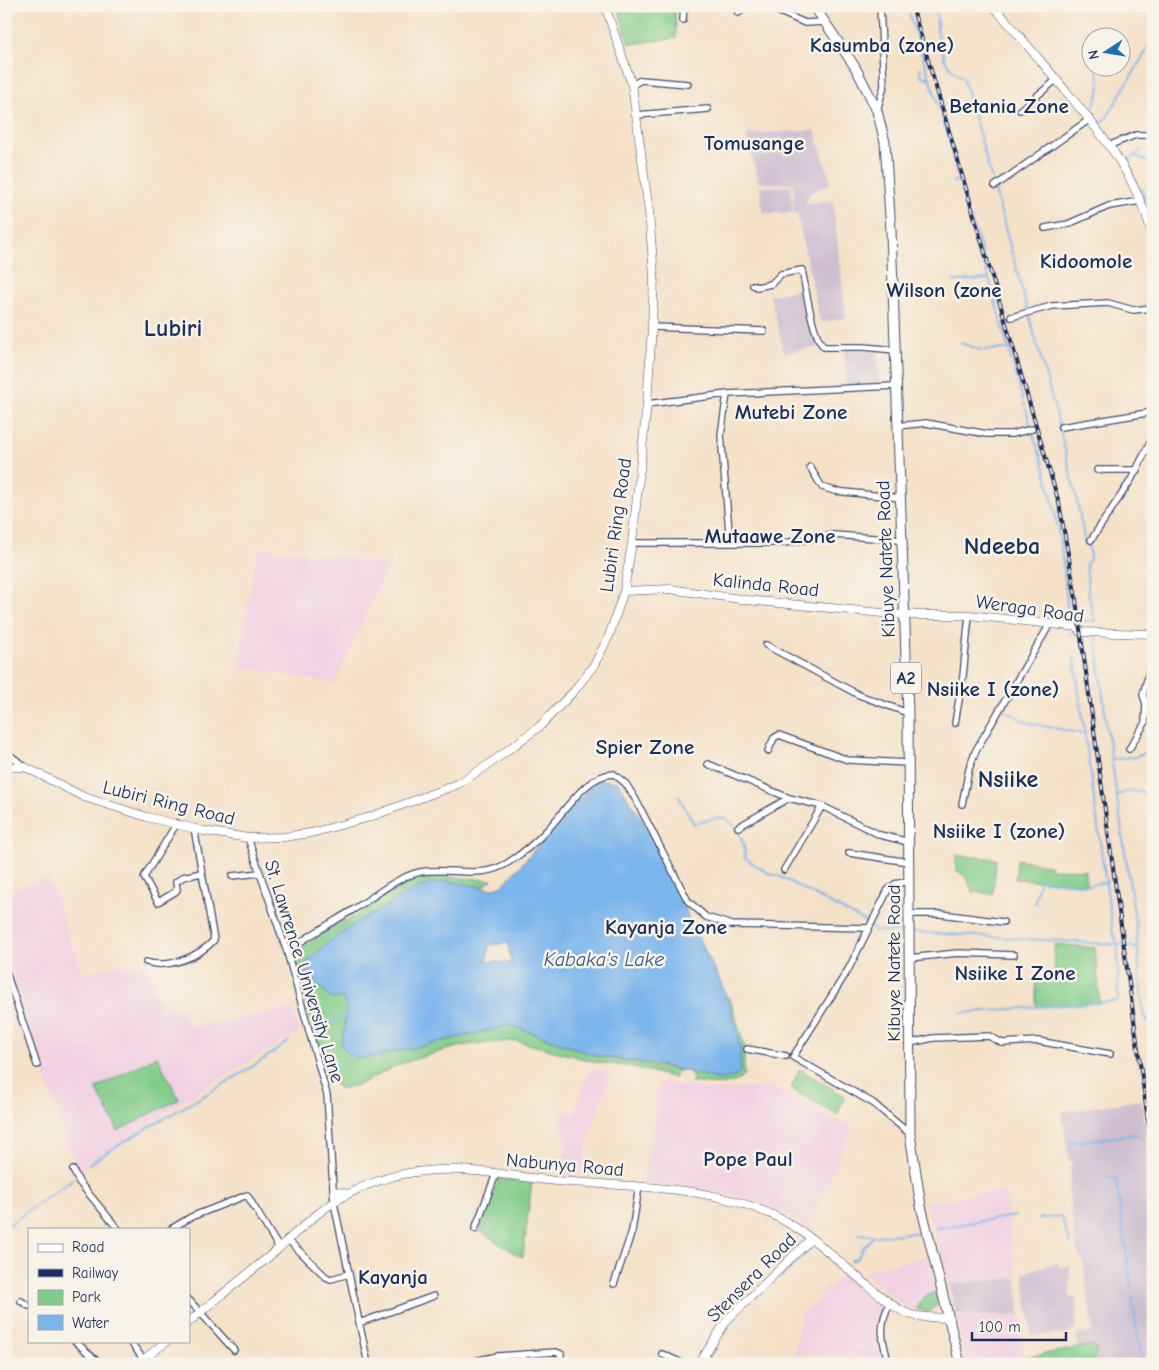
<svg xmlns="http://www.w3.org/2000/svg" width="1159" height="1370" font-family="'Comic Neue',sans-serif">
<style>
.built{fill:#f1d0e2}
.industrial{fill:#cebed0}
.green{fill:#81cc89;stroke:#4e7e74}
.water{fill:#7bb5ec;stroke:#4b72a5;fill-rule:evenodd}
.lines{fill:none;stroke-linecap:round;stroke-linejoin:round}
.stream{stroke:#7bb5ec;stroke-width:2}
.street-casing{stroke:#3c4a6e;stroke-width:8}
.secondary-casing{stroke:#3c4a6e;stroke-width:9}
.primary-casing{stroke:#3c4a6e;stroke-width:11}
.street{stroke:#fff;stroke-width:5.5}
.secondary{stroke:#fff;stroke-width:8}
.primary{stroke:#fff;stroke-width:9}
.rail-casing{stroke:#1b2f5e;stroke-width:4}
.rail{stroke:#f7f3e8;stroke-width:2;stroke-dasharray:5.5;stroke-linecap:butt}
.labels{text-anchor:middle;stroke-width:5;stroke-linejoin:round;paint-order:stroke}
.shield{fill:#f7f3e8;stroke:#5d6a87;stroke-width:1}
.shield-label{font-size:18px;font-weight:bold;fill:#1b2f5e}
.street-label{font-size:19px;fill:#1b2f5e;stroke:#f7f3e8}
.water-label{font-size:20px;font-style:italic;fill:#385789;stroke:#f7f3e8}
.quarter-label{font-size:21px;font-weight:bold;fill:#1b2f5e;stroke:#f7f3e8}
.district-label{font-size:24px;font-weight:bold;fill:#1b2f5e;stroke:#f7f3e8}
</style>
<rect width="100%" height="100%" fill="#f7f3e8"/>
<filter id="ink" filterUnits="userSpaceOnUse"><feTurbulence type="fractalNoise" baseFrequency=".02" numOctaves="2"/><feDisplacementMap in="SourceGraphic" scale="10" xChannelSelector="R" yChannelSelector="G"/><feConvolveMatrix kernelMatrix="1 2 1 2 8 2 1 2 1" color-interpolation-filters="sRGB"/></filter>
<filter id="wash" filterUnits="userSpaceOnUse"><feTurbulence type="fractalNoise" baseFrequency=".0096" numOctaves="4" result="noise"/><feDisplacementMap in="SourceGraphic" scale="20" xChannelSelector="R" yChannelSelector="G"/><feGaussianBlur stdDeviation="1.12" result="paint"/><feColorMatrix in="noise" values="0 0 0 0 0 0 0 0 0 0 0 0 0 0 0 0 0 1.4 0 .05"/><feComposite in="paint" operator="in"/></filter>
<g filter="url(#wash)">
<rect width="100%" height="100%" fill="#f5e1c8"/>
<path class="built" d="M257,547L389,564L335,684L238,666Z
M48,878L83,974L119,964L149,967L160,1007L182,1009L189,1027L273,1012L293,1006L298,1032L180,1103L80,1171L73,1159L6,965V892Z
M589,1068L610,1072L578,1178L560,1174L566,1148L560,1114L574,1113Z
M658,1082L712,1090L772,1087L853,1128L806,1230L790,1215L738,1196L710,1190L642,1183L653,1131Z
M1005,1190L1017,1278L949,1284L927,1202Z
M929,1256L937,1293L936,1306L928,1312H920L903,1305L864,1274L869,1270Z
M842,1274L883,1307L871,1334L878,1337L884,1359H872L853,1354H794L801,1314Z
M956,1314L1020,1316L1023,1357L988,1364H966Z"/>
<path class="industrial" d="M815,130L831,183L810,193L805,204L833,200L846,318L820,322L797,214L794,213L793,184L759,183L746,134Z
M791,186L793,213H763L760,187Z
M804,289L818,347L784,353L770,295Z
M878,349L879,384L846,385L845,350Z
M1141,1100L1153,1175V1364H1092L1097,1351L1094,1346L1079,1348L1076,1337L1080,1334L1093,1332L1083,1261L1077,1252L1071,1211L1068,1185L1071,1183L1070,1168L1073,1162L1069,1160L1062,1112Z
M1058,1262L1059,1267L1070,1265V1298L1076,1296V1328L1066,1334L1032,1335L1023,1273Z
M1017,1278L1020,1316L956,1314L949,1284Z"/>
<path class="green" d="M618,6H675L676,38L629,44Z
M956,855L996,859L993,894L973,892L965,876L956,870Z
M1017,859L1051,866L1050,869L1085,870L1086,884L1015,879Z
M434,876L492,880L485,885L484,888L418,887L372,915L363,918L329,942L306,972L331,999L342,997L346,1001L345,1028L342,1044L374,1057L511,1025L597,1056L681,1070L674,1074L675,1078L633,1067L596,1062L516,1041L497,1042L466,1045L439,1052L400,1064L358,1085L340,1089L332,1082L326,1070L295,970L293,959L295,953L336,924L349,920L415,878Z
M1054,944L1095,948L1100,1003L1036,1007V982L1055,980Z
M726,997L730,998L744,1045V1075C733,1089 707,1084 691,1082L694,1081L690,1072L718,1079L740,1050Z
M157,1056L179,1099L118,1131L96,1088Z
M799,1069L845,1096L837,1115L791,1089Z
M499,1179L532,1181L523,1257L514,1253L480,1231Z
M937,1293L936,1306L928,1312L916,1309C921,1299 925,1294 937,1293Z
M1094,1345L1097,1351L1092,1364H988Z"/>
<path class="water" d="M597,780L618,782L649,832L685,905L688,918C712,965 745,1018 740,1073L734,1077L718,1079L656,1064L597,1056L511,1025L374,1057C357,1059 351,1059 341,1044C344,1033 349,1004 342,997L332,999L306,972L308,961L329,942L363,918L372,915L418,887L448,881L492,889L503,885ZM508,943L511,963L487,961L489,945Z"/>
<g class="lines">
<path class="stream" d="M907,6L948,136L967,211L977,236L1023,400
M933,6L937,16V30L944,58L953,71L963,78L981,140L1057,417L1077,500L1085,544L1089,547L1090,560L1086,563L1089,596L1095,621H1082
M920,68L921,76L929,78
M1097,70C1103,92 1098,94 1091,113L1111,140
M1100,123L1107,117L1153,40
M1115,145L1130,172
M1135,156L1153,163
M1125,163L1141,150
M952,182L959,181
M1142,190L1145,196
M1146,202L1153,219
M954,281L988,279
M960,343L981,350L1010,349
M1024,403L1025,405
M1026,409C1030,428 1037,445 1043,464C1058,514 1065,568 1068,620H1076
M1070,633V637
M1096,636L1106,722L1136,927L1143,1014L1153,1026
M1003,709L1028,723L1085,734
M1112,759L1135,757L1153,749
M1118,795L1130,791L1153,792
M679,797L694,824C714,819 727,810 738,832C745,846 744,843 745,858L768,873L779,876L865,922L875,931L907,932
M1035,903L1039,880L1088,885L1107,882
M912,932L1126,945L1136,948
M961,1013L1118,1001V944L1113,934L1074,656
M322,1026L344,1018
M1068,1143L1138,1134
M89,1164C154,1120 227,1088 289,1041
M1107,1177L1116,1179L1131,1287
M1038,1219L1061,1216L1070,1243
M6,1227L74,1178
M936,1228L1015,1216
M859,1234L876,1236L924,1232
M850,1261L858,1258L862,1249L873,1237
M795,1262L812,1246
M781,1278L792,1265
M1132,1297L1142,1364"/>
</g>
</g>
<g filter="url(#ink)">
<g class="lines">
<g class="street-casing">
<path id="street" d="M766,6L805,23L825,22
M738,13L747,6
M683,20L684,6
M632,85L641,80L688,84
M1020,110L1056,80
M877,111L884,86L880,6
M637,115L708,109
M1110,145L1136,135H1153
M995,186L1090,119
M1045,228L1068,224L1109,206L1141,201
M753,285L757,287L771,284L781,274L802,270C806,288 812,336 824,347H864L895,350
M1011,317L1052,306L1108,303L1133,310L1153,308
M652,327L764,331
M727,394L721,435L730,543
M647,404L727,394L895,386
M897,426L926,423L987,434H1012L1032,429
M1061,427L1153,412
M810,467L822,487L835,491L901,498
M1097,470H1137
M1091,540L1131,480L1153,437
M632,543H784L834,535L901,540
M766,645L859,695L908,713
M955,723L963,676L969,615
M1129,749L1145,723L1146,704L1143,695L1153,657
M768,751L774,738L779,735L848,760L908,763
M6,752L25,767
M708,764L789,798L822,806L880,835L909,842
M962,804L969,769L976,750L1050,624
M177,823L144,877L158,902L175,892L177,890L176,882L183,877L201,873
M738,827L789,798
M248,838L287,952L327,1095L334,1203L368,1364
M849,853L909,862
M784,870L822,806
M232,876L260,873
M909,881L895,884L888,890L848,970L793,1057L873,1103L910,1134
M909,914H941L1003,922
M287,952C307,936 330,924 351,911C373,898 394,878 420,872C451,866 480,881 509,862C523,853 537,841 549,828C566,810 587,774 614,774L626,784L636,800L688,901L706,917L732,925L869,928
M909,958L958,953L1014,955
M146,962C168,969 199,957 214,940L194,828
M6,972L37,1065
M910,1043L933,1038L989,1036L1002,1043L1038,1041L1110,1054
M747,1049L786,1056
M73,1170L79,1182L118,1229
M171,1229L191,1217L247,1195L279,1248
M475,1229L496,1174
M287,1239L326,1277L331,1279L349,1274
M614,1284L632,1231L639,1187
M189,1300L234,1350
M21,1301L29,1306
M359,1323L434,1296
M75,1341L100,1364
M130,1341L143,1359
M662,1354L684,1364
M704,1354L713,1364
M461,1364L498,1356L556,1352L561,1354L559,1364
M523,1364L524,1354
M889,1364C882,1341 878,1325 890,1303"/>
</g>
<g class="secondary-casing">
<path id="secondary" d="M993,6C1016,31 1038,58 1060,84C1104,137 1132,168 1153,235
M624,591L670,589L747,600L903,615H969L1078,627L1080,632L1153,634
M6,767H25L84,797L147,817L204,831L248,838L284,837L311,833L370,817L458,784L488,765L540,726L574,691L594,665L609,636L624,591L632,543L647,404L652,327L654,276L649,212L632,85L605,6
M334,1191L348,1194
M189,1322C218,1297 249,1274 278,1249C300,1229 321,1208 348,1194C371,1182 399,1173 425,1171C469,1166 514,1177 557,1181C630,1187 711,1184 779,1218C811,1234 839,1262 867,1285C880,1295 893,1308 909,1314C922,1319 936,1316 950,1319
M138,1364L167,1341
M699,1364L727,1320L811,1239"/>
</g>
<g class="primary-casing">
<path id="primary" d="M814,6L855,67L867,90L877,111L885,142L891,231L908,713L910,1134L921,1206L960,1364"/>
</g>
<use href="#street" class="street"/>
<use href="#secondary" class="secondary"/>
<use href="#primary" class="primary"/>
<g class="rail-casing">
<path id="rail" d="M912,6L1059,503L1075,593L1153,1157"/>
</g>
<use href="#rail" class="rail"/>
</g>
</g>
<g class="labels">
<rect class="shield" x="891" y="662.5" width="30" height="31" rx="4"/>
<g class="shield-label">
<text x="906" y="684">A2</text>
</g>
<g class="street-label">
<text transform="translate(615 525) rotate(-82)" y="7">Lubiri Ring Road</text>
<text transform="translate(885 559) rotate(-92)" y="7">Kibuye Natete Road</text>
<text transform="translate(766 584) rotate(6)" y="7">Kalinda Road</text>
<text transform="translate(1030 608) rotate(8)" y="7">Weraga Road</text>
<text transform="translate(169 802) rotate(14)" y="7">Lubiri Ring Road</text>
<text transform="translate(893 963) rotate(-90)" y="7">Kibuye Natete Road</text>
<text transform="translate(305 971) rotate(73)" y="7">St. Lawrence University Lane</text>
<text transform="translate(565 1164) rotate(5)" y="7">Nabunya Road</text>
<text transform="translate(751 1277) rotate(-45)" y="7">Stensera Road</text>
</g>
<g class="water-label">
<text x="604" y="966">Kabaka's Lake</text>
</g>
<g class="quarter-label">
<text x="882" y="52">Kasumba (zone)</text>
<text x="1009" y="113">Betania Zone</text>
<text x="754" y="150">Tomusange</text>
<text x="1086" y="268">Kidoomole</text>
<text x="944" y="297">Wilson (zone</text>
<text x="791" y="419">Mutebi Zone</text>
<text x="770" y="543">Mutaawe Zone</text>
<text x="993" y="696">Nsiike I (zone)</text>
<text x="645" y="754">Spier Zone</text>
<text x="999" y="838">Nsiike I (zone)</text>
<text x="666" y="934">Kayanja Zone</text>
<text x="1015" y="980">Nsiike I Zone</text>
<text x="748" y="1166">Pope Paul</text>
<text x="393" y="1284">Kayanja</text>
</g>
<g class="district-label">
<text x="173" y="336">Lubiri</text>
<text x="1002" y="554">Ndeeba</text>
<text x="1008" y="787">Nsiike</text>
</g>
</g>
<rect width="1159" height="1370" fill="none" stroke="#f7f3e8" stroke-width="25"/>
<rect x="28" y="1228" width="162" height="115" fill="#f7f3e8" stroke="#9fa5b1"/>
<rect x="38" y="1244" width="25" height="8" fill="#ffffff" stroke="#9fa5b1"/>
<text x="72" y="1252" font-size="15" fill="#1b2f5e">Road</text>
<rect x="38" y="1269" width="25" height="8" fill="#1b2f5e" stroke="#9fa5b1"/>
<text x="72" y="1278" font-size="15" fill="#1b2f5e">Railway</text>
<rect x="38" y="1290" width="25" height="15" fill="#81cc89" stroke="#9fa5b1"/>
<text x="72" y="1302" font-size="15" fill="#1b2f5e">Park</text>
<rect x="38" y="1315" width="25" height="15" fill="#7bb5ec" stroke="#9fa5b1"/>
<text x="72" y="1328" font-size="15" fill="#1b2f5e">Water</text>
<g transform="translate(1106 52) rotate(258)"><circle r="24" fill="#f7f3e8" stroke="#9fa5b1"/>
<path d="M0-4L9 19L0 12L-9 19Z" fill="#1f6fb2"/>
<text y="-8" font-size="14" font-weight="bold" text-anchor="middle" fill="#1b2f5e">N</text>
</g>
<path d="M972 1332v8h94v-8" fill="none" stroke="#1b2f5e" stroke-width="2.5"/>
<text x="979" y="1332" font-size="15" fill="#1b2f5e" stroke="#f7f3e8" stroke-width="4" paint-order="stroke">100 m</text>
</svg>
